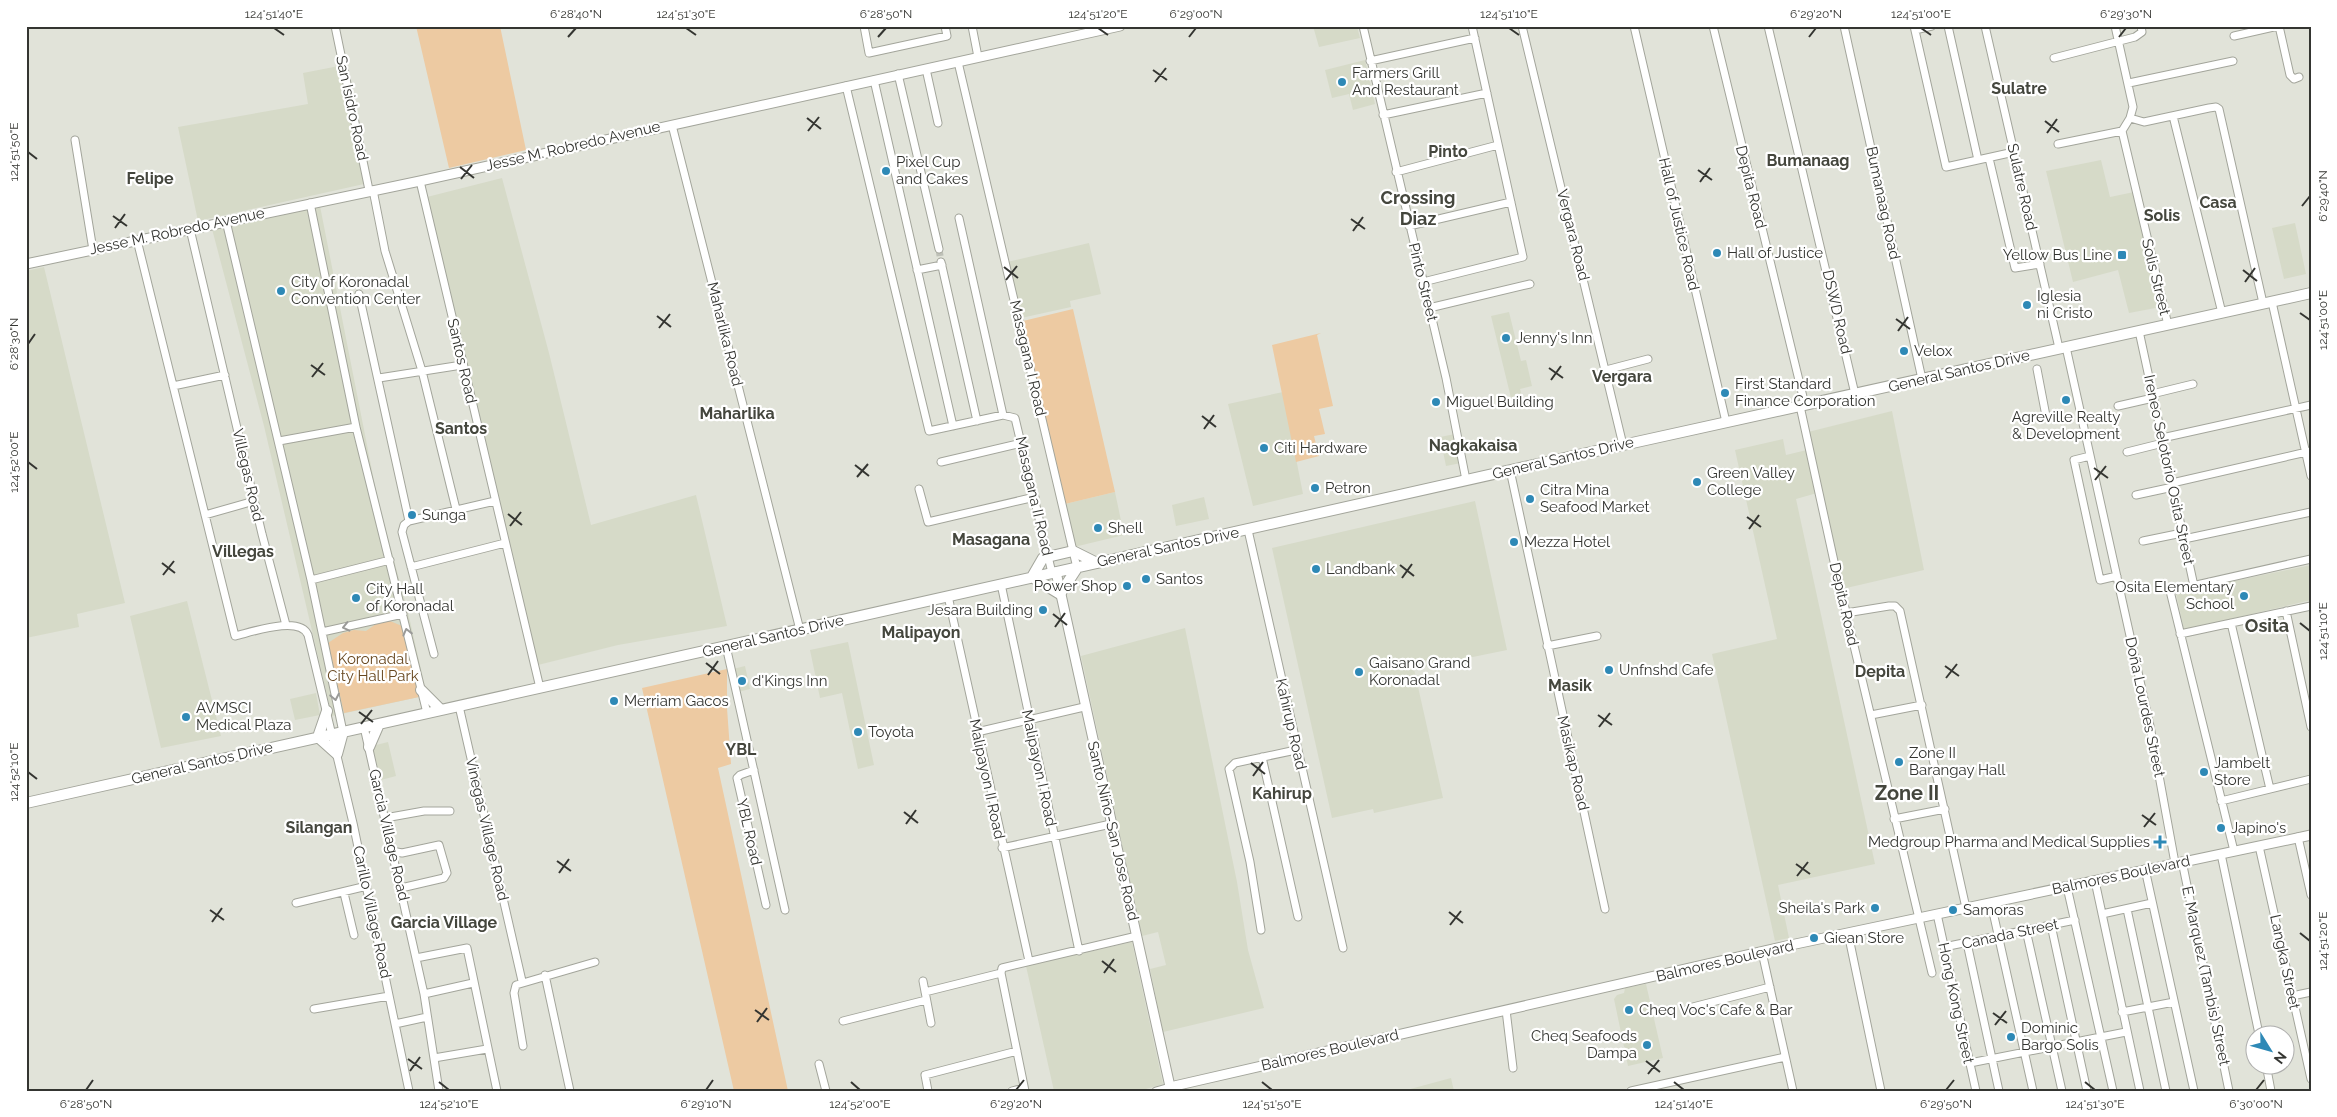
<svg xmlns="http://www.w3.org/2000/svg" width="2337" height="1117" font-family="Raleway,sans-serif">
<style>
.built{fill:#d6dac8}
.green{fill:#edcaa2}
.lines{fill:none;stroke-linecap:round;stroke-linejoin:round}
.minor-tunnel{stroke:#bec0b7;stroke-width:7;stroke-dasharray:7 3.5;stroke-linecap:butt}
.minor-casing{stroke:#a3a59b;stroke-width:9}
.major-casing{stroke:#a3a59b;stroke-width:11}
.highway-casing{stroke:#a3a59b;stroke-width:12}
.minor{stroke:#fff;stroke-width:7}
.major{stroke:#fff;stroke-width:9}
.highway{stroke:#fff;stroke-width:10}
.oneway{stroke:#9a9a98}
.ticks{fill:none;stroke:#343531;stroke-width:2}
.poi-dot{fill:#2e89b6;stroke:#fff;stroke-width:2}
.labels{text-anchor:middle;stroke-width:4.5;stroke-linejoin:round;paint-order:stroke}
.poi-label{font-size:15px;fill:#343531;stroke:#fff;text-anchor:start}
.street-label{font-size:15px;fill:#343531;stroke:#fff}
.park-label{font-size:15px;fill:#684820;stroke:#fff}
.neighbourhood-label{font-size:16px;font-weight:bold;fill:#44463d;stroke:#fff}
.quarter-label{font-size:18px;font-weight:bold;fill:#44463d;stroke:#fff}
.district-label{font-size:20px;font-weight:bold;fill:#44463d;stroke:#fff}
.neatline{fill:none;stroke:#343531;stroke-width:2}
.ticks-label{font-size:12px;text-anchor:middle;fill:#343531}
</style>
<rect width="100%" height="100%" fill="#e1e3d9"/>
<path class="built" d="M1313,26H1357L1360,38L1319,47Z
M1365,60L1375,104L1353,110L1349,94L1332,98L1325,70Z
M339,66L364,184L198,221L178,127L308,104L303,73Z
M2101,160L2110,197L2134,192L2161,307L2129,313L2118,270L2073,282L2046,171Z
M502,178L549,353L591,525L696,495L727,626L618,645L538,665L427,197Z
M320,206L378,501L408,612L425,687L417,689L419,697L332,716L264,426L212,229Z
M2295,223L2306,274L2284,279L2272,228Z
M1089,243L1101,294L1070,301L1071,307L1021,318L1007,262Z
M44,267L125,603L77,614L79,627L26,638V271Z
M1509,312L1521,361L1526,360L1532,386L1520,389L1523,399L1512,402L1491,316Z
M1283,392L1303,494L1253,506L1228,404Z
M1892,411L1924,570L1842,589L1808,432Z
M1455,434L1461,463L1446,466L1440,437Z
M1783,439L1786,455L1807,450L1817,493L1796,499L1875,864L1778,885L1789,938L1775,941L1712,654L1777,639L1735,450Z
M1115,492L1124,535L1074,547L1065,504Z
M1204,497L1209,519L1176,526L1172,505Z
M1475,501L1507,650L1414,669L1443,798L1374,813L1373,809L1332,818L1272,548Z
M2311,565V600L2184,630L2176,593Z
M187,601L221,736L161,748L130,616Z
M1185,628L1237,882L1248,950L1264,1008L1163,1032L1150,969L1166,965L1158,932L1142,936L1081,656Z
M848,642L874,765L858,769L842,693L820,698L810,650Z
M745,666L750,689L738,692L733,669Z
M316,693L320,715L295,720L290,699Z
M388,742L396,776L381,780L372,746Z
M1132,942L1163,1084L1139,1091H1054L1026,966Z
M1646,984L1663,1058L1628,1066L1614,999L1617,995L1624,993L1625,988Z
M1451,1078L1454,1091H1403Z"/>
<path class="green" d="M416,26H500L526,150L449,168Z
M1073,309L1115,492L1065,504L1023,321Z
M1321,333L1317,335L1333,406L1319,409L1325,434L1314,436L1319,456L1296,462L1272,345Z
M390,621L402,626L419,697L344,713L328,643L343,633L354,630L366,631L376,624Z
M727,669V708L731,764L718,768L788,1091H734L642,688Z"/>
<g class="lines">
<path class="minor-tunnel" d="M939,249L941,262"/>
<g class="minor-casing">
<path id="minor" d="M335,26L369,190
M864,26L869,53L947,36L945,26
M972,26L978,57
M1363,26L1446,378L1466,480
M1522,26L1623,445
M1634,26L1726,422
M1713,26L1805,405
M1768,26L1855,394
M1844,26L1922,379
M1914,26L1946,167L2014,152
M1948,26L1978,160
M1985,26L2059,348
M2115,26L2133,107L2130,118L2122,131L2168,325
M2279,26L2290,75L2294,79L2299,77
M1915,30L1932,26
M2234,36L2278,26
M2054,58L2135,37L2142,32L2141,26
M1370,61L1475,38
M958,62L1077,568
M926,69L938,123
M898,74L939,249
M874,80L953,426
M2129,83L2233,61
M846,86L929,431L1003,415L1015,418L1052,573
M1383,115L1487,93
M2173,116L2222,313
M2130,118L2144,122L2209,108L2216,107L2219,109L2263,303
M672,125L800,630
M75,140L93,250
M2058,144L2122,131
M1989,158L2015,268L2040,264
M1396,172L1498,145
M420,181L540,688
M373,190L385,251L422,371L456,509
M310,203L356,427L427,713
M959,218L1003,415
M226,221L311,580L343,732
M1409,226L1511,202
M190,229L262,534L286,625
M137,240L235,636C252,632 300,615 308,635L353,823L409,1091
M941,262L977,421
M917,270L942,265
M1423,282L1523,257L1472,26
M359,294L409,521L495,501
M2272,302L2311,476
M1429,308L1530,284
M2139,331L2194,586
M2066,347L2150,726L2175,863
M2037,369L2046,416
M1606,370L1648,359
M379,378L462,365
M173,386L225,375
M2152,394L2193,384
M1800,406L1835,566L1932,973
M2118,406L2153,398
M2162,438L2311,405
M279,441L356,427
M2127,452L2163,443
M2090,456L2074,460L2100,580L2117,576
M941,462L1022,443
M1510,470L1605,909
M2172,483L2311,451
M919,489L928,522L1035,497
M2136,495L2173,487
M205,515L254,501
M409,521L404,525L402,532L434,654
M1248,530L1343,948
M2184,539L2311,512
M2143,541L2182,533
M411,567L505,543
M311,580L390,560
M1001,584L1079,951
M948,596L1029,961
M2286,611L2311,727
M1846,613L1889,606H1895L1900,611L1966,908
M2231,623L2270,789
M322,632L403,614
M2180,634L2311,606
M726,646L785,910
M1547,646L1597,636
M459,706L522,981
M1871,715L1922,705
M364,727L424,994L439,1091
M977,732L1084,707
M1262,757L1298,917
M754,770L740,775L737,778L766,905
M2221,801L2311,779
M385,818L424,811H450
M1894,819L1945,809
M2298,837L2311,895
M2259,846L2311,1079
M1002,848L1111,824
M392,851L402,853L439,845L447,873L444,878L401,888
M2234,851L2170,591L2311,559
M2221,854L2259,1034
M2182,861L2229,1091
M2145,869L2194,1091
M2095,881L2140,1091
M2067,887L2113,1091
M344,893L354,935
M296,903L367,886
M1991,903L2033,1091
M2127,909L2166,1091
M1937,914L1976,1091
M2102,914L2152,903
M2051,925L2087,1091
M1261,930L1250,862L1229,769L1235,763L1296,750
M2026,930L2062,1091
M1848,933L1881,1091
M1967,943L1999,1091
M1944,947L2075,920
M1762,952L1793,1091
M416,958L467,948L497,1091
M545,975L570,1091
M923,981L931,1023
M925,992L1001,973
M424,994L473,983
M2292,996L2311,992
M1689,1008L1770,987
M314,1009L389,996
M1506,1010L1513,1068
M2122,1012L2174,1002
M843,1021L926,1000
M395,1024L427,1017
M523,1046L514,993L516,985L595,962
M434,1058L487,1049
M1970,1063L2126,1032
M819,1064L826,1091
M2266,1064L2271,1091
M928,1091L925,1075L1017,1051
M1012,1091L1024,1088
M1025,1091L1001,973L1002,968L1137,936
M1156,1091L1170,1087
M1631,1091L1785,1057"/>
</g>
<g class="major-casing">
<path id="major" d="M26,264L420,181L1120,26
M1056,572L1171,1091
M1170,1087L1786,946L2311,835"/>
</g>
<g class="highway-casing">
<path id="highway" d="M1032,577L1043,558L1073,551L1097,563
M1032,577L1060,594L1077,568
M421,690L441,710
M318,737L337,754L343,732
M318,737L327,711
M369,747L379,724
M26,803L1623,445L2311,293"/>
</g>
<use href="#minor" class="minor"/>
<use href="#major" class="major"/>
<use href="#highway" class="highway"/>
</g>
<defs><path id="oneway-chevron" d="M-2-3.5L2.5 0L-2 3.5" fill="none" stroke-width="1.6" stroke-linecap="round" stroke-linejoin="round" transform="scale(1.25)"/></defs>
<g class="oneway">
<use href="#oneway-chevron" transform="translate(346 627) rotate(167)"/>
<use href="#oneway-chevron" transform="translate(407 632) rotate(-104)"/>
<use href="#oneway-chevron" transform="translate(335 697) rotate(79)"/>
</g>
<path class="ticks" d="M274,28L284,35M686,28L696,35M1098,28L1108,35M1509,28L1519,35M1921,28L1931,35M568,37L576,28M878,37L886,28M1189,37L1196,28M1809,37L1816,28M2119,37L2126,28M1153,70L1167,80M1155,82L1166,68M807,118L821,129M2045,121L2059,132M808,131L819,117M2047,133L2057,119M28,152L37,159M460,167L474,178M1698,170L1712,180M461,179L472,165M1700,182L1710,168M2302,206L2310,196M113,216L127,226M1351,219L1365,229M115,228L125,214M1353,231L1363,217M1004,267L1018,278M2243,270L2257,281M1006,280L1017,266M2245,282L2255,268M2300,313L2310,320M657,316L671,327M1896,319L1910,329M659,328L670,314M1898,331L1908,317M28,344L35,334M311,365L325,375M1549,368L1563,378M312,377L323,363M1551,380L1561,366M1202,416L1216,427M1204,429L1214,415M28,462L37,469M855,465L869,476M2094,468L2108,478M857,477L868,464M2095,480L2106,466M508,514L522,525M1747,517L1761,527M510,526L521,512M1749,529L1759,515M162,563L175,573M1400,565L1414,576M163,575L174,561M1402,578L1412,564M1053,614L1067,625M2300,623L2310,631M1055,627L1065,613M706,663L720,674M1945,666L1959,676M708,675L718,661M1946,678L1957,664M359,712L373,722M1598,715L1612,725M361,724L372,710M1599,727L1610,713M1251,763L1265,774M28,772L37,779M1253,776L1263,762M904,812L918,823M2142,815L2156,825M906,824L916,810M2144,827L2155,813M557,861L571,871M1796,864L1810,874M559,873L569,859M1797,876L1808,862M210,910L224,920M1449,912L1463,923M212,922L222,908M1450,925L1461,911M2300,933L2310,941M1102,961L1116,972M1104,973L1114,959M755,1010L769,1020M1993,1013L2007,1023M757,1022L767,1008M1995,1025L2006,1011M408,1059L422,1069M1646,1061L1660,1072M410,1071L420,1057M1648,1074L1659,1060M439,1082L449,1090M851,1082L860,1090M1262,1082L1272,1090M1674,1082L1684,1090M2085,1082L2095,1090M86,1090L93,1080M706,1090L713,1080M1016,1090L1024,1080M1946,1090L1954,1080M2256,1090L2264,1080"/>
<g class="poi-dot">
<circle cx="1342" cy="82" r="5"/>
<circle cx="886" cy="171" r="5"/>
<circle cx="1717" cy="253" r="5"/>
<rect x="2117" y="250" width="10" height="10" rx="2.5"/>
<circle cx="281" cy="291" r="5"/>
<circle cx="2027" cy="305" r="5"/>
<circle cx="1506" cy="338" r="5"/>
<circle cx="1904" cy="351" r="5"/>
<circle cx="1725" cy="393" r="5"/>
<circle cx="2066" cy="400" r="5"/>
<circle cx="1436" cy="402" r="5"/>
<circle cx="1264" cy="448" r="5"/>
<circle cx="1697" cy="482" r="5"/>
<circle cx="1315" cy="488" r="5"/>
<circle cx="1530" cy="499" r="5"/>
<circle cx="412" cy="515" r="5"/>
<circle cx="1098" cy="528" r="5"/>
<circle cx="1514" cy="542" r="5"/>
<circle cx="1316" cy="569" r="5"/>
<circle cx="1146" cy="579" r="5"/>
<circle cx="1127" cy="586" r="5"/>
<circle cx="2244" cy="596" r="5"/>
<circle cx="356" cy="598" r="5"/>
<circle cx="1043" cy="610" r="5"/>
<circle cx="1609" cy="670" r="5"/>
<circle cx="1359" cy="672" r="5"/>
<circle cx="742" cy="681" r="5"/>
<circle cx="614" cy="701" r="5"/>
<circle cx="186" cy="717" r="5"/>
<circle cx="858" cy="732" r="5"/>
<circle cx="1899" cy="762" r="5"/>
<circle cx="2204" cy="772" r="5"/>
<circle cx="2221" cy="828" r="5"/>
<path d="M2157.5 834.5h5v5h5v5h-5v5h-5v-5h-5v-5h5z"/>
<circle cx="1875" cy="908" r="5"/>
<circle cx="1953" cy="910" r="5"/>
<circle cx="1814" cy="938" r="5"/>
<circle cx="1629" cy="1010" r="5"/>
<circle cx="2011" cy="1037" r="5"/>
<circle cx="1647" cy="1045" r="5"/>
</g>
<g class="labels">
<g class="poi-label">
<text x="1352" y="78">Farmers Grill<tspan x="1352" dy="17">And Restaurant</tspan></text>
<text x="896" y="167">Pixel Cup<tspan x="896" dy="17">and Cakes</tspan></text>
<text x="1727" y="258">Hall of Justice</text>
<text x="2112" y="260" text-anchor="end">Yellow Bus Line</text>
<text x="291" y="287">City of Koronadal<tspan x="291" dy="17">Convention Center</tspan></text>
<text x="2037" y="301">Iglesia<tspan x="2037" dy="17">ni Cristo</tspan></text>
<text x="1516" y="343">Jenny's Inn</text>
<text x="1914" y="356">Velox</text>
<text x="1735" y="389">First Standard<tspan x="1735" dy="17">Finance Corporation</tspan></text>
<text x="1446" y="407">Miguel Building</text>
<text x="2066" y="422" text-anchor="middle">Agreville Realty<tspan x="2066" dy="17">&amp; Development</tspan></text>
<text x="1274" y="453">Citi Hardware</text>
<text x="1707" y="478">Green Valley<tspan x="1707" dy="17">College</tspan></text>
<text x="1325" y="493">Petron</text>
<text x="1540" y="495">Citra Mina<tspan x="1540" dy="17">Seafood Market</tspan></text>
<text x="422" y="520">Sunga</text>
<text x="1108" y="533">Shell</text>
<text x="1524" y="547">Mezza Hotel</text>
<text x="1326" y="574">Landbank</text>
<text x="1156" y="584">Santos</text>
<text x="1117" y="591" text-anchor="end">Power Shop</text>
<text x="2234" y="592" text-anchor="end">Osita Elementary<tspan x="2234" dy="17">School</tspan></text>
<text x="366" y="594">City Hall<tspan x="366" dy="17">of Koronadal</tspan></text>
<text x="1033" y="615" text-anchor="end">Jesara Building</text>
<text x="1369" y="668">Gaisano Grand<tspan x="1369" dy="17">Koronadal</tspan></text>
<text x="1619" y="675">Unfnshd Cafe</text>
<text x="752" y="686">d'Kings Inn</text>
<text x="624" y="706">Merriam Gacos</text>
<text x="196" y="713">AVMSCI<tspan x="196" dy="17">Medical Plaza</tspan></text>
<text x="868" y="737">Toyota</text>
<text x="1909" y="758">Zone II<tspan x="1909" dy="17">Barangay Hall</tspan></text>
<text x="2214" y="768">Jambelt<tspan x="2214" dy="17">Store</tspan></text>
<text x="2231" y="833">Japino's</text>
<text x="2150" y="847" text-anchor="end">Medgroup Pharma and Medical Supplies</text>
<text x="1865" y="913" text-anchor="end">Sheila's Park</text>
<text x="1963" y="915">Samoras</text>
<text x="1824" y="943">Giean Store</text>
<text x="1639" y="1015">Cheq Voc's Cafe &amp; Bar</text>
<text x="2021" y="1033">Dominic<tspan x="2021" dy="17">Bargo Solis</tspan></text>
<text x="1637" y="1041" text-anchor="end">Cheq Seafoods<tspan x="1637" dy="17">Dampa</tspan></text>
</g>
<g class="street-label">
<text transform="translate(352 108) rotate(78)" y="5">San Isidro Road</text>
<text transform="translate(573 146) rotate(-13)" y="5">Jesse M. Robredo Avenue</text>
<text transform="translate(1751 187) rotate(76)" y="5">Depita Road</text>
<text transform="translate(2022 187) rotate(77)" y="5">Sulatre Road</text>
<text transform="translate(1883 203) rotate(78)" y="5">Bumanaag Road</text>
<text transform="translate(1679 224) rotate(77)" y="5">Hall of Justice Road</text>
<text transform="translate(177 231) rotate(-12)" y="5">Jesse M. Robredo Avenue</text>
<text transform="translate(1573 235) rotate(76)" y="5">Vergara Road</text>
<text transform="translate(2156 277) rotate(76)" y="5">Solis Street</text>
<text transform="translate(1423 282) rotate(76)" y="5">Pinto Street</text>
<text transform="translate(1837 312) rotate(77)" y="5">DSWD Road</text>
<text transform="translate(725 334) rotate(76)" y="5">Maharlika Road</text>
<text transform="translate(1028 358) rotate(77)" y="5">Masagana I Road</text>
<text transform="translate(462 361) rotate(77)" y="5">Santos Road</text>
<text transform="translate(1959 371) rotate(-13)" y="5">General Santos Drive</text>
<text transform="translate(1563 458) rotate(-13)" y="5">General Santos Drive</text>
<text transform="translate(2169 470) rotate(78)" y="5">Ireneo Selotorio Osita Street</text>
<text transform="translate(248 475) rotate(77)" y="5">Villegas Road</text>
<text transform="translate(1034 496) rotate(77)" y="5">Masagana II Road</text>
<text transform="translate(1168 547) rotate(-12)" y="5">General Santos Drive</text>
<text transform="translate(1844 604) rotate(77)" y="5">Depita Road</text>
<text transform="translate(773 636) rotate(-13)" y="5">General Santos Drive</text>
<text transform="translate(2145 707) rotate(78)" y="5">Doña Lourdes Street</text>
<text transform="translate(1291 724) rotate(77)" y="5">Kahirup Road</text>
<text transform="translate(202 763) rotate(-13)" y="5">General Santos Drive</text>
<text transform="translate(1573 763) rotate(77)" y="5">Masikap Road</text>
<text transform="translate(1039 768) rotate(78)" y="5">Malipayon I Road</text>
<text transform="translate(987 779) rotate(78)" y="5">Malipayon II Road</text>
<text transform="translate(487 829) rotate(77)" y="5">Vinegas Village Road</text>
<text transform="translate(1113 831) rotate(77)" y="5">Santo Niño-San Jose Road</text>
<text transform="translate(749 832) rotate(77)" y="5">YBL Road</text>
<text transform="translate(389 835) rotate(77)" y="5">Garcia Village Road</text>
<text transform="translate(2121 875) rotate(-12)" y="5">Balmores Boulevard</text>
<text transform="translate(372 912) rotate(78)" y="5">Carillo Village Road</text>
<text transform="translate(2010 934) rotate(-12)" y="5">Canada Street</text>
<text transform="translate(1725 961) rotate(-13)" y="5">Balmores Boulevard</text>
<text transform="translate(2285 962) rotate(78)" y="5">Langka Street</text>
<text transform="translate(2206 976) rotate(78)" y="5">E. Marquez (Tambis) Street</text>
<text transform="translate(1956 1003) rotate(78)" y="5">Hong Kong Street</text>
<text transform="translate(1330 1050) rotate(-13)" y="5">Balmores Boulevard</text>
</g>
<g class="park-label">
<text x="373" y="664">Koronadal<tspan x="373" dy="17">City Hall Park</tspan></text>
</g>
<g class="neighbourhood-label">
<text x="2019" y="94">Sulatre</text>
<text x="1448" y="157">Pinto</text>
<text x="1808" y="166">Bumanaag</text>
<text x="150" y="184">Felipe</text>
<text x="2218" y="208">Casa</text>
<text x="2162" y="221">Solis</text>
<text x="1622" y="382">Vergara</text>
<text x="737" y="419">Maharlika</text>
<text x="461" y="434">Santos</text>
<text x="1473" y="451">Nagkakaisa</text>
<text x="991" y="545">Masagana</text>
<text x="243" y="557">Villegas</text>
<text x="921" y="638">Malipayon</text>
<text x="1880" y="677">Depita</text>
<text x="1570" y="691">Masik</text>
<text x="741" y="755">YBL</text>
<text x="1282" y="799">Kahirup</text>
<text x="319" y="833">Silangan</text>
<text x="444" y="928">Garcia Village</text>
</g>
<g class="quarter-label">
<text x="1418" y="204">Crossing<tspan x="1418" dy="21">Diaz</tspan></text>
<text x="2267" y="632">Osita</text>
</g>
<g class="district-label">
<text x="1907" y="800">Zone II</text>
</g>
</g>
<rect width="2337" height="1117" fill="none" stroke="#ffffff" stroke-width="55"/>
<g transform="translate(2270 1050) rotate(127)"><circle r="24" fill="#ffffff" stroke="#aeaead"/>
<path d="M0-4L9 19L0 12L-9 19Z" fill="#2e89b6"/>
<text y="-8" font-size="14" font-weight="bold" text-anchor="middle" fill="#343531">N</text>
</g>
<rect x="28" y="28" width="2282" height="1062" class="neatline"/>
<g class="ticks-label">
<text x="274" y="18">124°51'40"E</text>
<text x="576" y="18">6°28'40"N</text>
<text x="686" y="18">124°51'30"E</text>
<text x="886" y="18">6°28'50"N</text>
<text x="1098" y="18">124°51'20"E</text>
<text x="1196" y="18">6°29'00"N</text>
<text x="1509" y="18">124°51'10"E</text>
<text x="1816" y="18">6°29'20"N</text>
<text x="1921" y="18">124°51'00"E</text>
<text x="2126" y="18">6°29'30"N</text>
<text transform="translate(14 152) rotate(-90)" y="4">124°51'50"E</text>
<text transform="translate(2323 196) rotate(-90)" y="4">6°29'40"N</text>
<text transform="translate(2323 320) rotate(-90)" y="4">124°51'00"E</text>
<text transform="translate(14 344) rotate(-90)" y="4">6°28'30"N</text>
<text transform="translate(14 462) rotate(-90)" y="4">124°52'00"E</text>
<text transform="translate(2323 631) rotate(-90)" y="4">124°51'10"E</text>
<text transform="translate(14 772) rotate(-90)" y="4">124°52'10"E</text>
<text transform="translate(2323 941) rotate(-90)" y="4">124°51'20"E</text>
<text x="86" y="1108">6°28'50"N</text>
<text x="449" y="1108">124°52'10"E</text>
<text x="706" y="1108">6°29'10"N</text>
<text x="860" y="1108">124°52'00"E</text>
<text x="1016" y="1108">6°29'20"N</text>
<text x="1272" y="1108">124°51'50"E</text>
<text x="1684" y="1108">124°51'40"E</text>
<text x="1946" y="1108">6°29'50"N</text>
<text x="2095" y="1108">124°51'30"E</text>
<text x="2256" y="1108">6°30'00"N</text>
</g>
</svg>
